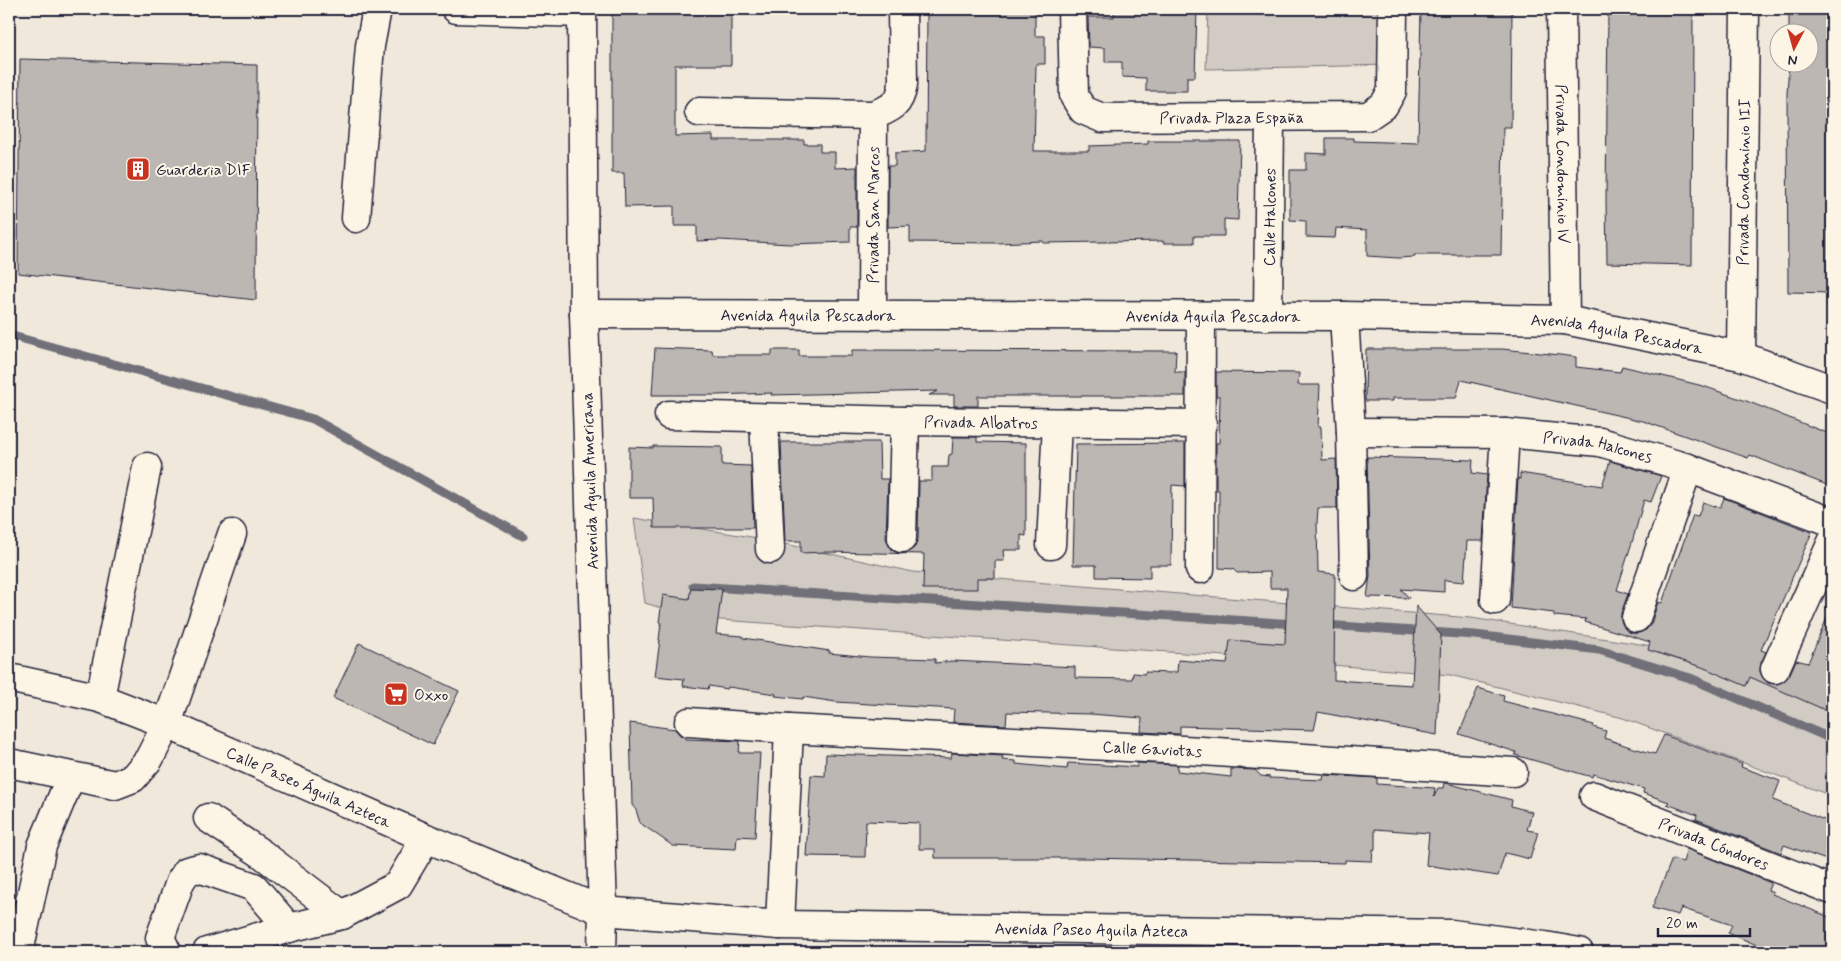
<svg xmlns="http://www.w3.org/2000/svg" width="1841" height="961" font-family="Mynerve,sans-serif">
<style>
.green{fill:#d1cbc3;stroke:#7a767f}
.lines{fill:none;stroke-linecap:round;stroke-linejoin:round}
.stream{stroke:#716f79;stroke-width:9}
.building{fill:#bcb7b3;stroke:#22223b}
.minor-casing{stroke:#22223b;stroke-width:31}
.major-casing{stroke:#22223b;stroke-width:31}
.minor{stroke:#fcf5e5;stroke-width:28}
.major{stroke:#fcf5e5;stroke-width:28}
.labels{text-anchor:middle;stroke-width:4;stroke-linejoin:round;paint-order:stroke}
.street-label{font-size:16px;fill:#22223b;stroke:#fcf5e5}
.poi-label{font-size:16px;fill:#22223b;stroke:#fcf5e5;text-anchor:start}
</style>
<rect width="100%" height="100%" fill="#efe8db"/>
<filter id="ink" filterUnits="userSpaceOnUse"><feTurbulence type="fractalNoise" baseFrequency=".02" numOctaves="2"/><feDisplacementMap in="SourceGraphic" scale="10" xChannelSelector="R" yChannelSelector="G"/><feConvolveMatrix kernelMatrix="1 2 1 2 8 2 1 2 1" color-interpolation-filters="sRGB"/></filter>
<g filter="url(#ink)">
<path class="green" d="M1208,9H1392V65L1206,69Z
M634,518L758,538L913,572L1471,618L1633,643L1718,656L1832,705V796L1623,718L1450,675L1225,656L693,618L645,603Z"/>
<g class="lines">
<path class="stream" d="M9,335L313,419L523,536
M693,586L1296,624
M1324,625L1475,635L1599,650L1690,678L1832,739"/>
</g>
<path class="building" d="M612,9H731V65H675V136L713,135V140H804V144H820V152H835V168L857,167V227H850V242L790,244L720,240L697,241V226H674V206L625,207L624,173H612Z
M927,9H1035V36H1045V64H1036L1034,151H1089V146L1148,144V141H1240L1238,220L1224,219V236H1194V243H1163V241L1043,243V241L997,243L910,242V226L888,227V166H895V153L926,151Z
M1114,9H1197L1195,77H1187V91H1146V78L1122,77V62H1105V48L1089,47L1088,17H1114Z
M1421,9H1512L1511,127H1503L1501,255H1414V257L1398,258L1367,256V230L1336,228L1335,238L1306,237V221L1290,220V170H1306V153L1326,154V138H1354V141L1418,143Z
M1608,9H1693L1692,265L1607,263L1606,200Z
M1789,9H1832V293L1788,292L1787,94L1789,62H1808V32H1789Z
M20,59L257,65L256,300L18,273Z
M655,348L712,350L713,355H772V350H799V356H852V350L1176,351L1175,372H1185V396H978V406H954V395H929L938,391L771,395L772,393L717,395H652Z
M1366,349H1502L1560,355L1576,357V367L1620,372L1622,366L1703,386L1749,402L1832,435V487L1750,455L1748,458L1643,421L1461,380L1456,398H1393V401H1365Z
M1216,372L1299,373L1298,385H1320L1318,427H1321L1322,460L1336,459L1337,508H1318L1317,523L1318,572L1335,574L1334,680L1412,685L1416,606L1441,635L1437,735L1318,712L1314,730L1180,726V734L1141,732L1142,718L1090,714L1007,712L1006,725L953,722L954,709L836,702L803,697V699L775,696L776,694L728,687L727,689L709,686L708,689L683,686L684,679L655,676L660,640H659L661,623L659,622L663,595L689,599L691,588L722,589L716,634L743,636V638L830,651L829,653L870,657L935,659V663L953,661L1075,667V678L1132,679L1133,673L1145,674V672L1172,673L1173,672H1177L1178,660L1227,664L1230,640L1285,644L1287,588H1270V572L1237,573L1233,569L1219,568V490H1216V443H1219L1220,396H1216Z
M953,437H977V442L1026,443V536L1021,535V550H1003L1004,561H995V578H977V589H923L924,554L826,552L801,553V541H785L781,442H879L880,479H888L886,538L889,546L893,551L902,554L910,551L915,547L918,539L919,481H932V467H948L949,455L952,454Z
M1185,443V486L1172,485L1171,565H1150V578L1096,577V565H1073L1076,444Z
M653,446L722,447V465L751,466L753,528H654L653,498H629V447L653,448Z
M1367,457L1473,460L1472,473L1487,475L1483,541H1467L1464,582L1444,580V592L1401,589L1409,598L1367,597L1370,576Z
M1610,461L1661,476L1651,502L1644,500L1633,539L1617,590L1628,594L1621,613V620L1625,629L1631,633H1638L1646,630L1651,624L1658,602L1662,603L1693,515L1698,516L1703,502L1720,508L1724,498L1812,532L1761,650L1766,652L1761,663L1760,671L1763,678L1768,683L1777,684L1784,681L1789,676L1796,660L1808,663L1832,606V713L1750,677L1746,686L1702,667L1648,650L1650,642L1585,622L1586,619L1554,616V613L1511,608L1518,478L1520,479V473L1602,486Z
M359,643L459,691L433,745L333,698Z
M1478,688L1504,696L1503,701L1594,725L1593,727L1606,731L1604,738L1630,747L1655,754L1664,735L1742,764L1741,767L1780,781L1773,800L1832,823V862L1784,845L1781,853L1696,819L1697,815L1667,804L1669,802L1643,793L1644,789L1593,774L1592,777L1515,755L1516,752L1459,734Z
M630,723L675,729L680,735L686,737V739L740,741L739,753H760L755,837L737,836L736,849L673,846L640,823L636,810L632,805Z
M952,753L1003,756L1002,760L1016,761V764L1067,769L1068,763L1137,767V763L1178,765L1177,771L1231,777V769L1255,770L1261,776L1270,777L1269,778L1323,780L1324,775L1377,778V784L1435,788L1434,797L1438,788H1443L1444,783H1446L1512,800L1511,806L1532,812L1527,830L1538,832L1530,859L1505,853L1498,876L1426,865L1429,833L1375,829V850L1373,849L1372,861L1345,860V863L1086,858H935V849H919V823L866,821L865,857L806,856L811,775L825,776L826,754L951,758Z
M1687,849L1771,883L1768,890L1773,892L1772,894L1832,918V952H1774L1728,933L1732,925L1681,908L1678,915L1652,908L1672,859L1683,862Z"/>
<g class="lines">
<g class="minor-casing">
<g id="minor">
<path d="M456,9L582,13"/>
<path id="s1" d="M1072,9L1074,96L1083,110L1102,118L1368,116L1384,105L1392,91L1393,9"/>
<path id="s2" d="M1561,9L1565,320"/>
<path d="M699,112L873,115C892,108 900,105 903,84L902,9"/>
<path d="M356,218L370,46L377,9"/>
<path id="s3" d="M584,314L1344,316L1565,320L1741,356L1832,389"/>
<path id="s4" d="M872,315L873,115"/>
<path id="s5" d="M1268,316L1270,117"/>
<path d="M1344,316L1351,432L1354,576"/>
<path id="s6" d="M1741,356L1745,9"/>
<path id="s7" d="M669,415L905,421L1202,424"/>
<path d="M764,418L770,549"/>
<path id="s8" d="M1351,432L1505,433L1600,442L1688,468L1832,522"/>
<path d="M902,538L905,421"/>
<path d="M1051,545L1057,423"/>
<path d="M1200,569L1201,316"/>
<path d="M1495,600L1505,433"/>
<path d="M1636,618L1688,468"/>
<path d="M1775,669L1832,542"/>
<path id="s9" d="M9,678L100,698L167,724L426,838L603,911L584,314L582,9"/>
<path d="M100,698L147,467"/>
<path id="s10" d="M689,722L789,729L1202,751L1513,772"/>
<path d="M9,763L71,776"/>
<path id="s11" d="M1594,796L1832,890"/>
<path d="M208,818L262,854L342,915"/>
<path d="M780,925L789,729"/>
<path d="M1399,933V952"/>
<path d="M19,952L42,846L71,776L115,785L133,778L149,759L167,724L232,534"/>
<path d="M167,952L160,938L180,882L187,871L199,868L254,887L289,928"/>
<path d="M207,952L289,928L342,915L398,885L426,838"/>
</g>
</g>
<g class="major-casing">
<g id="major">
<path id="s12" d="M602,952L603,911L780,925L1452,934L1545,946L1579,952"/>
</g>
</g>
<use href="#minor" class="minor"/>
<use href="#major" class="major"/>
</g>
</g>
<defs>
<g id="building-square" transform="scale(1.25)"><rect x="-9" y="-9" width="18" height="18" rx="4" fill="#c8321e" stroke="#fcf5e5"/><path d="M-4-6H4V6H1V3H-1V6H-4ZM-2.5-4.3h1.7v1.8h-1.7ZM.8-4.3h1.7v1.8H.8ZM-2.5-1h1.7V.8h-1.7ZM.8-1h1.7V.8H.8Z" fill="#fff"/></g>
<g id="supermarket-square" transform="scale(1.25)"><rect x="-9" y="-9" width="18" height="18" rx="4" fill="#c8321e" stroke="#fcf5e5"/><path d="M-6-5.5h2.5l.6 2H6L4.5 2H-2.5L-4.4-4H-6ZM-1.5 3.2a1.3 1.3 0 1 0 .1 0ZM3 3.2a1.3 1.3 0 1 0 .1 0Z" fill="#fff"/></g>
</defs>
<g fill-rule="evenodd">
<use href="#building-square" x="138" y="169"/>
<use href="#supermarket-square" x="396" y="694"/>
</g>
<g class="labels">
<g class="street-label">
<text dy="6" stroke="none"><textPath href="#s1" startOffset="254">Privada Plaza España</textPath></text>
<text dy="6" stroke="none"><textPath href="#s2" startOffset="155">Privada Condominio IV</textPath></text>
<text dy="6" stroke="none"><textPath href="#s6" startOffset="174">Privada Condominio III</textPath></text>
<text dy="6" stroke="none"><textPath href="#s4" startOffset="100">Privada San Marcos</textPath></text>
<text dy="6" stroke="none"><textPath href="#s5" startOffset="99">Calle Halcones</textPath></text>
<text dy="6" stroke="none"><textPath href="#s3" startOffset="224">Avenida Aguila Pescadora</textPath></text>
<text dy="6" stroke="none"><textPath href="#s3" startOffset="629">Avenida Aguila Pescadora</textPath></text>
<text dy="6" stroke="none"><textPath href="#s3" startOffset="1034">Avenida Aguila Pescadora</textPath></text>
<text dy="6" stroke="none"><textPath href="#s7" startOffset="312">Privada Albatros</textPath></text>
<text dy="6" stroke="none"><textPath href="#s8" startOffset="248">Privada Halcones</textPath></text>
<text transform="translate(589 481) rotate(-92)" y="6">Avenida Aguila Americana</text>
<text dy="6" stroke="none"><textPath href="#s10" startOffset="464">Calle Gaviotas</textPath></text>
<text dy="6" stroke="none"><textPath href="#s9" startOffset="320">Calle Paseo Águila Azteca</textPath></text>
<text dy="6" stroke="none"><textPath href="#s11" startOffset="129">Privada Cóndores</textPath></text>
<text dy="6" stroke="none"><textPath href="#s12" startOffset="530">Avenida Paseo Aguila Azteca</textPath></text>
</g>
<g class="poi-label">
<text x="156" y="175">Guarderia DIF</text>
<text x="414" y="700">Oxxo</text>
</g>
</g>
<rect width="1841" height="961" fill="none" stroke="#fcf5e5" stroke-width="30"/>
<rect x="15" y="15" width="1811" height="931" fill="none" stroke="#22223b" stroke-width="2" filter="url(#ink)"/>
<g transform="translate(1794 48) rotate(186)"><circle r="24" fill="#fcf5e5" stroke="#a5a1a1"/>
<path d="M0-4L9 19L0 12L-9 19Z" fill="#c8321e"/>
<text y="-8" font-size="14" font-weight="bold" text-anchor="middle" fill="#22223b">N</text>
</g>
<path d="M1658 928v8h92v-8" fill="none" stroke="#22223b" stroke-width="2.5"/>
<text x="1666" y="928" font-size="15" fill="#22223b" stroke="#fcf5e5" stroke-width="4" paint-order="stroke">20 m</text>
</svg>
